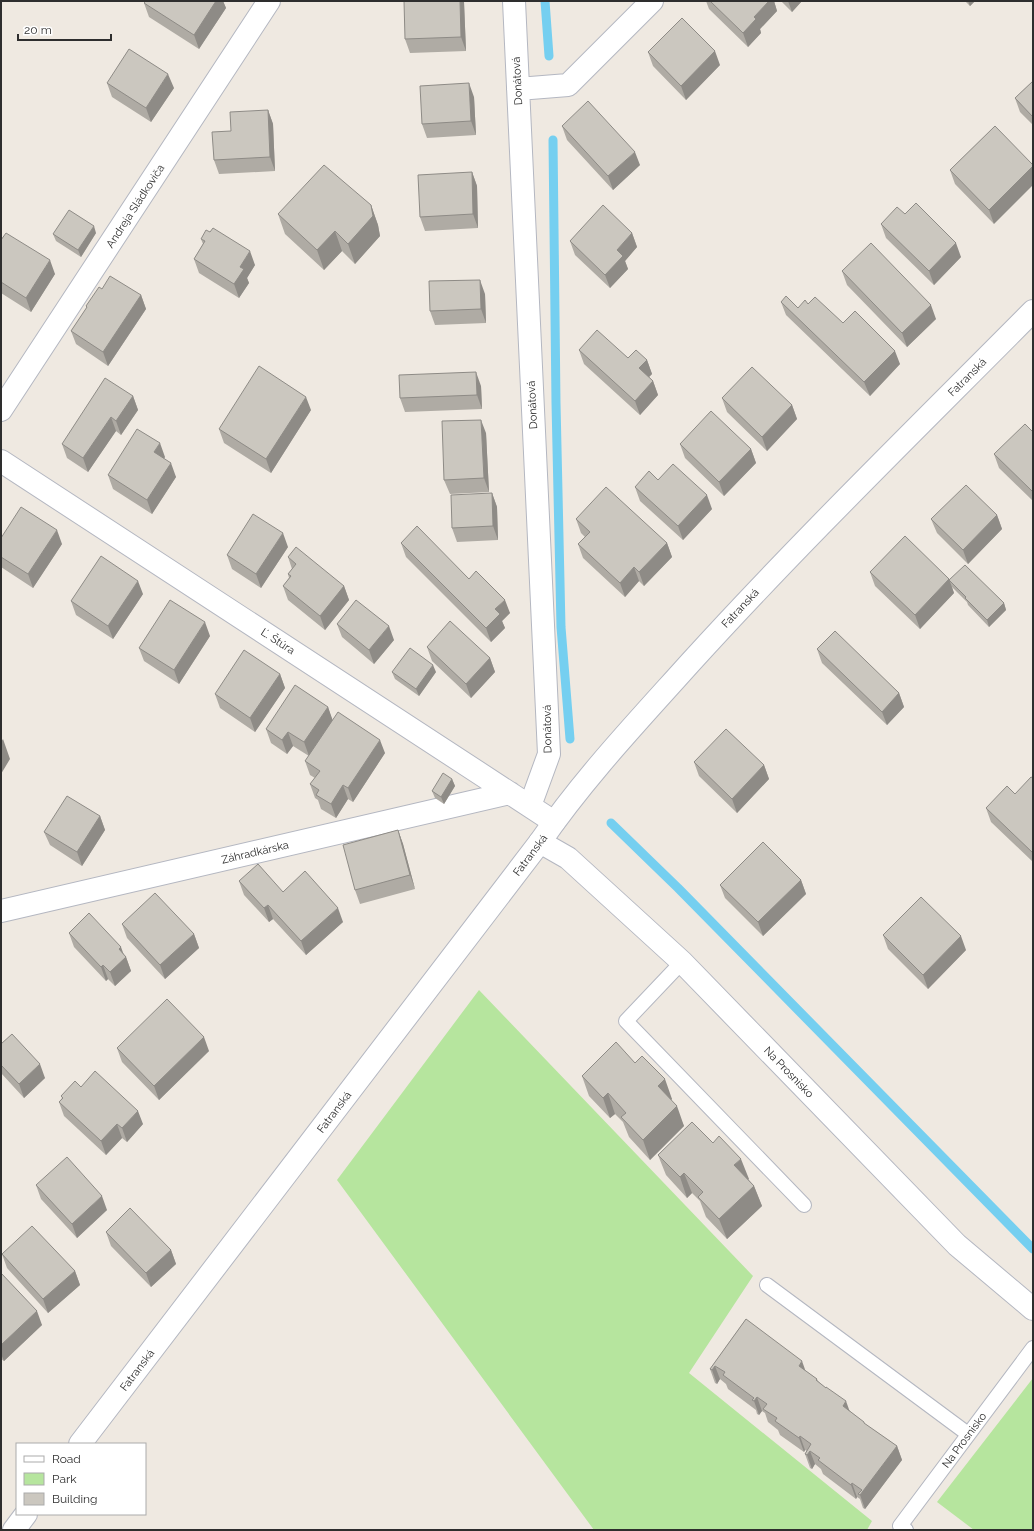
<svg xmlns="http://www.w3.org/2000/svg" width="1034" height="1531" font-family="Raleway,sans-serif">
<style>
.green{fill:#b6e59e}
.lines{fill:none;stroke-linecap:round;stroke-linejoin:round}
.stream{stroke:#75cff0;stroke-width:9}
.lane-casing{stroke:#b4b7c1;stroke-width:16}
.street-casing{stroke:#b4b7c1;stroke-width:24}
.secondary-casing{stroke:#b4b7c1;stroke-width:24}
.lane{stroke:#fff;stroke-width:14}
.street{stroke:#fff;stroke-width:22}
.secondary{stroke:#fff;stroke-width:22}
.wall{fill:#afaba4}
.shaded-wall{fill:#8e8b86}
.building{fill:#cbc7bf;stroke:#8e8b86}
.labels{text-anchor:middle;stroke-width:3.5;stroke-linejoin:round;paint-order:stroke}
.street-label{font-size:11px;fill:#2e2e2e;stroke:#fff}
</style>
<rect width="100%" height="100%" fill="#efe9e1"/>
<path class="green" d="M479,990L753,1276L689,1373L872,1521L867,1530H594L337,1180Z
M1033,1378V1530H974L937,1502Z"/>
<g class="lines">
<path class="stream" d="M545,1L549,56
M553,140L556,403L561,627L570,739
M611,823L678,888L1033,1249"/>
<g class="lane-casing">
<path id="lane" d="M682,962L626,1021L804,1205
M767,1285L968,1434
M906,1530L900,1526L1033,1348"/>
</g>
<g class="street-casing">
<path id="street" d="M514,1L549,754L530,806
M518,89L568,85L652,1
M1,410L269,1
M1,461L554,822
M540,842L568,858L682,962L957,1245L1033,1309
M1,911L510,793"/>
</g>
<g class="secondary-casing">
<path id="secondary" d="M80,1444L540,842C584,778 638,721 690,663C800,542 918,427 1033,311
M14,1530L26,1514"/>
</g>
<use href="#lane" class="lane"/>
<use href="#street" class="street"/>
<use href="#secondary" class="secondary"/>
</g>
<path class="wall" d="M146,1H223L226,8L199,49L149,17L144,3Z
M706,1H774L777,11L760,29L761,33L748,47L709,9Z
M781,1H802L792,12Z
M965,1H975L970,6Z
M464,2L466,51L410,53L405,39Z
M648,52L720,65L686,100L653,66Z
M1033,81V125L1020,112L1015,98Z
M107,83L174,88L151,122L112,97Z
M474,97L476,135L427,138L422,124Z
M268,110L273,124L275,171L219,174L214,160Z
M562,126L640,165L613,190L567,140Z
M995,126L994,224L955,184L950,170Z
M472,172L477,186L478,228L425,231L420,217Z
M371,205L378,225L380,236L355,264L342,251L324,270L285,234L278,214Z
M905,214L961,257L934,285L886,238L881,224Z
M96,233L81,257L56,241L53,234Z
M632,233L637,247L625,261L628,269L610,288L575,255L570,241Z
M201,239L255,265L247,278L249,283L239,298L199,273L194,259L203,244Z
M1,240L55,274L31,312L1,293Z
M842,271L936,319L907,347L847,285Z
M485,294L486,323L435,325L430,311Z
M141,295L146,309L108,366L76,344L71,331L87,308L86,306Z
M781,302L798,308L808,304L900,364L870,396L786,315Z
M579,350L628,358L647,360L652,374L649,377L653,381L658,395L640,415L584,364Z
M481,386L482,409L405,412L400,398Z
M133,396L138,410L121,435L116,431L88,472L67,458L62,444Z
M722,398L792,405L797,419L767,451L727,412Z
M311,410L271,473L224,443L219,429Z
M1033,432V501L999,468L994,454Z
M486,433L489,492L450,494L444,480Z
M680,444L751,449L756,463L724,496L685,458Z
M165,457L164,459L176,477L152,514L113,489L108,475Z
M658,480L712,509L683,540L640,501L635,487Z
M492,493L497,507L498,540L457,542L452,528Z
M997,515L1002,529L968,564L937,533L931,519Z
M576,519L667,543L672,557L644,586L639,581L625,597L583,558L578,544L585,537L581,533Z
M1,538L62,544L33,588L1,567Z
M401,543L469,579L510,613L502,621L505,628L491,642L406,557Z
M288,547L261,588L232,569L227,555Z
M288,557L344,586L349,600L325,630L288,600L283,586L289,578L288,574L292,569Z
M870,572L950,580L1004,603L1006,610L989,627L968,605L967,602L952,587L954,593L920,629L875,586Z
M143,594L113,639L76,615L71,601Z
M337,624L394,640L374,664L342,637Z
M210,636L179,684L144,661L139,648Z
M427,647L490,658L495,672L471,698L432,661Z
M817,649L899,693L904,707L887,725L822,663Z
M392,672H436L419,696L395,679Z
M280,674L285,688L255,732L220,708L215,694Z
M328,707L332,720L385,753L353,802L348,799L336,818L321,809L318,800L315,798L310,784L315,778L310,775L305,761L309,756L293,746L287,754L271,743L266,729Z
M694,762L764,765L769,779L737,813L699,776Z
M1033,778V862L991,822L986,808L1015,794Z
M452,779L455,786L444,804L435,798L432,791Z
M100,816L105,830L82,866L50,845L44,832Z
M398,830L403,844L415,889L360,904L355,890Z
M801,880L806,894L763,936L725,898L720,885Z
M239,881L283,892L343,922L306,955L273,919L269,922L244,895Z
M122,924L194,934L199,948L165,979L127,938Z
M69,933L124,955L126,957L131,971L115,986L108,979L106,981L74,947Z
M883,935L966,950L928,989L888,949Z
M1,1044L45,1078L24,1098L1,1073Z
M117,1048L209,1051L159,1100L122,1062Z
M635,1063L672,1099L671,1100L684,1126L650,1160L629,1137L623,1122L615,1114L610,1118L589,1096L582,1076Z
M81,1087L143,1124L127,1142L122,1138L106,1155L64,1116L59,1102L62,1098L61,1096Z
M658,1155L749,1179H748L754,1186L762,1206L727,1239L706,1217L700,1201L692,1193L687,1198L666,1175Z
M36,1185L107,1210L77,1238L41,1199Z
M106,1232L171,1250L176,1264L151,1287L111,1246Z
M2,1254L75,1271L80,1285L48,1313L7,1268Z
M1,1273L42,1325L4,1361L1,1359Z
M746,1319L806,1371L817,1379L818,1381L850,1411L865,1424L897,1446L902,1460L865,1509L863,1508L860,1499L857,1497L856,1499L823,1474L821,1469L815,1464L812,1469L810,1468L805,1454L807,1451L805,1450L804,1452L780,1435L778,1430L768,1422L765,1413L762,1411L759,1415L757,1414L756,1410L728,1389L726,1384L720,1379L717,1384L715,1383L710,1369Z"/>
<path class="shaded-wall" d="M216,1H223L226,8L199,49L194,35Z
M460,1H464V2L466,51L461,37Z
M769,1H774L777,11L760,29L761,33L748,47L743,33L754,17Z
M788,1H802L792,12Z
M968,1H975L970,6Z
M715,51L720,65L686,100L681,86Z
M168,74L174,88L151,122L146,108Z
M469,83L474,97L476,135L471,121Z
M268,110L273,124L275,171L270,157Z
M635,152L640,165L613,190L608,176Z
M1033,166V185L994,224L989,210Z
M472,172L477,186L478,228L473,214Z
M371,205L378,225L380,236L355,264L348,244Z
M94,226L96,233L81,257L78,250Z
M335,231L342,251L324,270L317,250Z
M632,233L637,247L625,261L628,269L610,288L605,275L617,250Z
M956,243L961,257L934,285L929,271Z
M250,251L255,265L247,278L249,283L239,298L234,284L240,267Z
M50,260L55,274L31,312L26,298Z
M480,280L485,294L486,323L481,309Z
M141,295L146,309L108,366L103,352Z
M931,305L936,319L907,347L902,333Z
M895,351L900,364L870,396L864,382Z
M647,360L652,374L644,382L639,368Z
M476,372L481,386L482,409L477,395Z
M653,381L658,395L640,415L635,401Z
M133,396L138,410L121,435L116,421Z
M306,397L311,410L271,473L266,459Z
M792,405L797,419L767,451L762,437Z
M111,417L116,431L88,472L83,458Z
M481,420L486,433L489,492L484,478Z
M160,443L165,457L159,466L154,452Z
M751,449L756,463L724,496L719,482Z
M171,463L176,477L152,514L147,500Z
M492,493L497,507L498,540L493,526Z
M707,495L712,509L683,540L678,526Z
M997,515L1002,529L968,564L963,550Z
M57,530L62,544L33,588L28,574Z
M283,533L288,547L261,588L256,574Z
M667,543L672,557L644,586L639,572Z
M634,567L639,581L625,597L620,583Z
M949,579L954,593L920,629L915,615Z
M138,581L143,594L113,639L108,626Z
M344,586L349,600L325,630L320,616Z
M505,600L510,613L502,621L505,628L491,642L486,628L495,609Z
M1004,603L1006,610L989,627L987,620Z
M205,622L210,636L179,684L174,670Z
M389,626L394,640L374,664L369,650Z
M490,658L495,672L471,698L466,684Z
M433,665L436,672L419,696L416,689Z
M280,674L285,688L255,732L250,718Z
M899,693L904,707L887,725L882,712Z
M328,707L333,721L309,756L304,742Z
M288,732L293,746L287,754L282,740Z
M3,739L10,759L1,774V742Z
M380,740L385,753L353,802L348,788Z
M764,765L769,779L737,813L732,799Z
M452,779L455,786L444,804L441,797Z
M343,785L348,799L336,818L331,804Z
M100,816L105,830L82,866L77,852Z
M398,830L403,844L415,889L410,875Z
M801,880L806,894L763,936L758,922Z
M268,905L273,919L269,922L264,908Z
M338,908L343,922L306,955L301,941Z
M194,934L199,948L165,979L160,965Z
M961,936L966,950L928,989L923,975Z
M121,947L125,958L126,957L131,971L115,986L110,972L119,949Z
M103,965L108,979L106,981L101,967Z
M204,1037L209,1051L159,1100L154,1086Z
M40,1064L45,1078L24,1098L19,1084Z
M665,1079L672,1099L665,1106L658,1086Z
M608,1093L615,1114L610,1118L603,1098Z
M677,1106L684,1126L650,1160L643,1140Z
M138,1111L143,1124L127,1142L122,1128Z
M117,1124L122,1138L106,1155L101,1141Z
M741,1159L749,1179L742,1185L734,1165Z
M684,1173L692,1193L687,1198L680,1177Z
M754,1186L762,1206L727,1239L719,1219Z
M102,1196L107,1210L77,1238L72,1224Z
M171,1250L176,1264L151,1287L146,1273Z
M75,1271L80,1285L48,1313L43,1299Z
M37,1311L42,1325L4,1361L1,1354V1345Z
M802,1361L807,1375L799,1366Z
M715,1366L720,1379L717,1384L712,1370Z
M757,1397L762,1411L759,1415L754,1401Z
M846,1401L851,1415L843,1406Z
M800,1436L805,1450L804,1452L799,1438Z
M897,1446L902,1460L865,1509L860,1495Z
M810,1451L815,1464L812,1469L807,1455Z
M852,1483L857,1497L856,1499L851,1485Z"/>
<path class="building" d="M146,1H216L194,35L144,3Z
M404,1H460L461,37L405,39Z
M710,1H769L754,17L756,19L743,33Z
M682,18L715,51L681,86L648,52Z
M129,49L168,74L146,108L107,83Z
M1033,81V117L1015,98Z
M469,83L471,121L422,124L420,86Z
M588,101L635,152L608,176L562,126Z
M268,110L270,157L214,160L212,132L231,131L230,112Z
M995,126L1033,165V166L989,210L950,170Z
M324,165L371,205L373,216L348,244L335,231L317,250L278,214Z
M472,172L473,214L420,217L418,175Z
M916,203L956,243L929,271L881,224L897,207L905,214Z
M603,205L632,233L617,250L623,256L605,275L570,241Z
M69,210L94,226L78,250L53,234Z
M213,228L250,251L240,267L244,269L234,284L194,259L205,241L201,239L206,230L210,232Z
M6,233L50,260L26,298L1,282V240Z
M871,243L931,305L902,333L842,271Z
M110,276L141,295L103,352L71,331L87,307L86,306L99,287L102,289Z
M480,280L481,309L430,311L429,281Z
M786,296L798,308L805,300L808,304L815,297L843,323L855,311L895,351L864,382L781,302Z
M597,330L628,358L636,350L647,360L639,368L653,381L635,401L579,350Z
M259,366L306,397L266,459L219,429Z
M752,367L792,405L762,437L722,398Z
M476,372L477,395L400,398L399,375Z
M105,378L133,396L116,421L111,417L83,458L62,444Z
M711,411L751,449L719,482L680,444Z
M481,420L484,478L444,480L442,421Z
M1025,424L1033,432V490L1032,491L994,454Z
M137,429L160,443L154,452L171,463L147,500L108,475Z
M673,464L707,495L678,526L635,487L649,471L658,480Z
M966,485L997,515L963,550L931,519Z
M606,487L667,543L639,572L634,567L620,583L578,544L590,532L576,519Z
M492,493L493,526L452,528L451,495Z
M21,507L57,530L28,574L1,557V538Z
M253,514L283,533L256,574L227,555Z
M417,526L469,579L476,571L505,600L495,609L500,614L486,628L401,543Z
M905,536L949,579L915,615L870,572Z
M296,547L344,586L320,616L283,586L291,576L288,574L296,564L288,557Z
M101,556L138,581L108,626L71,601Z
M965,565L1004,603L987,620L965,598L966,597L949,580Z
M170,600L205,622L174,670L139,648Z
M356,600L389,626L369,650L337,624Z
M450,621L490,658L466,684L427,647Z
M835,631L899,693L882,712L817,649Z
M410,648L433,665L416,689L392,672Z
M244,650L280,674L250,718L215,694Z
M295,685L328,707L304,742L288,732L282,740L266,729Z
M338,712L380,740L348,788L343,785L331,804L316,795L319,790L310,784L320,771L305,761Z
M726,729L764,765L732,799L694,762Z
M443,773L452,779L441,797L432,791Z
M1031,777L1033,778V853L986,808L1007,786L1015,794Z
M67,796L100,816L77,852L44,832Z
M398,830L410,875L355,890L343,845Z
M763,842L801,880L758,922L720,885Z
M258,864L283,892L305,871L338,908L301,941L268,905L264,908L239,881Z
M155,893L194,934L160,965L122,924Z
M921,897L961,936L923,975L883,935Z
M89,913L121,947L119,949L126,957L110,972L103,965L101,967L69,933Z
M167,999L204,1037L154,1086L117,1048Z
M12,1034L40,1064L19,1084L1,1065V1044Z
M616,1042L635,1063L642,1056L665,1079L658,1086L677,1106L643,1140L621,1117L626,1113L608,1093L603,1098L582,1076Z
M95,1071L138,1111L122,1128L117,1124L101,1141L59,1102L63,1098L61,1096L75,1081L81,1087Z
M692,1122L713,1143L719,1136L741,1159L734,1165L754,1186L719,1219L698,1197L703,1192L684,1173L680,1177L658,1155Z
M67,1157L102,1196L72,1224L36,1185Z
M130,1208L171,1250L146,1273L106,1232Z
M32,1226L75,1271L43,1299L2,1254Z
M1,1273L37,1311L1,1345Z
M746,1319L802,1361L799,1366L817,1379L816,1380L826,1388V1387L846,1401L843,1406L864,1422V1423L897,1446L860,1495L858,1494L862,1490L852,1483L851,1485L818,1460L820,1458L810,1451L807,1455L805,1454L811,1444L800,1436L799,1438L775,1421L777,1418L763,1409L767,1404L757,1397L754,1401L752,1400L754,1398L723,1375L725,1372L715,1366L712,1370L710,1369Z"/>
<g class="labels">
<g class="street-label">
<text transform="translate(517 81) rotate(-93)" y="4">Donátová</text>
<text transform="translate(135 206) rotate(-57)" y="4">Andreja Sládkoviča</text>
<text transform="translate(967 377) rotate(-45)" y="4">Fatranská</text>
<text transform="translate(532 405) rotate(-93)" y="4">Donátová</text>
<text transform="translate(740 608) rotate(-47)" y="4">Fatranská</text>
<text transform="translate(278 641) rotate(33)" y="4">Ľ. Štúra</text>
<text transform="translate(547 729) rotate(-91)" y="4">Donátová</text>
<text transform="translate(255 852) rotate(-13)" y="4">Záhradkárska</text>
<text transform="translate(530 855) rotate(-53)" y="4">Fatranská</text>
<text transform="translate(789 1072) rotate(46)" y="4">Na Prosnisko</text>
<text transform="translate(334 1112) rotate(-53)" y="4">Fatranská</text>
<text transform="translate(137 1370) rotate(-53)" y="4">Fatranská</text>
<text transform="translate(964 1440) rotate(-53)" y="4">Na Prosnisko</text>
</g>
</g>
<rect width="1034" height="1531" fill="none" stroke="#2e2e2e" stroke-width="4"/>
<rect x="16" y="1443" width="130" height="72" fill="#ffffff" stroke="#ababab"/>
<rect x="24" y="1456" width="20" height="6" fill="#ffffff" stroke="#ababab"/>
<text x="52" y="1463" font-size="12" fill="#2e2e2e">Road</text>
<rect x="24" y="1473" width="20" height="12" fill="#b6e59e" stroke="#ababab"/>
<text x="52" y="1483" font-size="12" fill="#2e2e2e">Park</text>
<rect x="24" y="1493" width="20" height="12" fill="#cbc7bf" stroke="#ababab"/>
<text x="52" y="1503" font-size="12" fill="#2e2e2e">Building</text>
<path d="M18 34v6h93v-6" fill="none" stroke="#2e2e2e" stroke-width="2"/>
<text x="24" y="34" font-size="12" fill="#2e2e2e" stroke="#ffffff" stroke-width="3" paint-order="stroke">20 m</text>
</svg>
